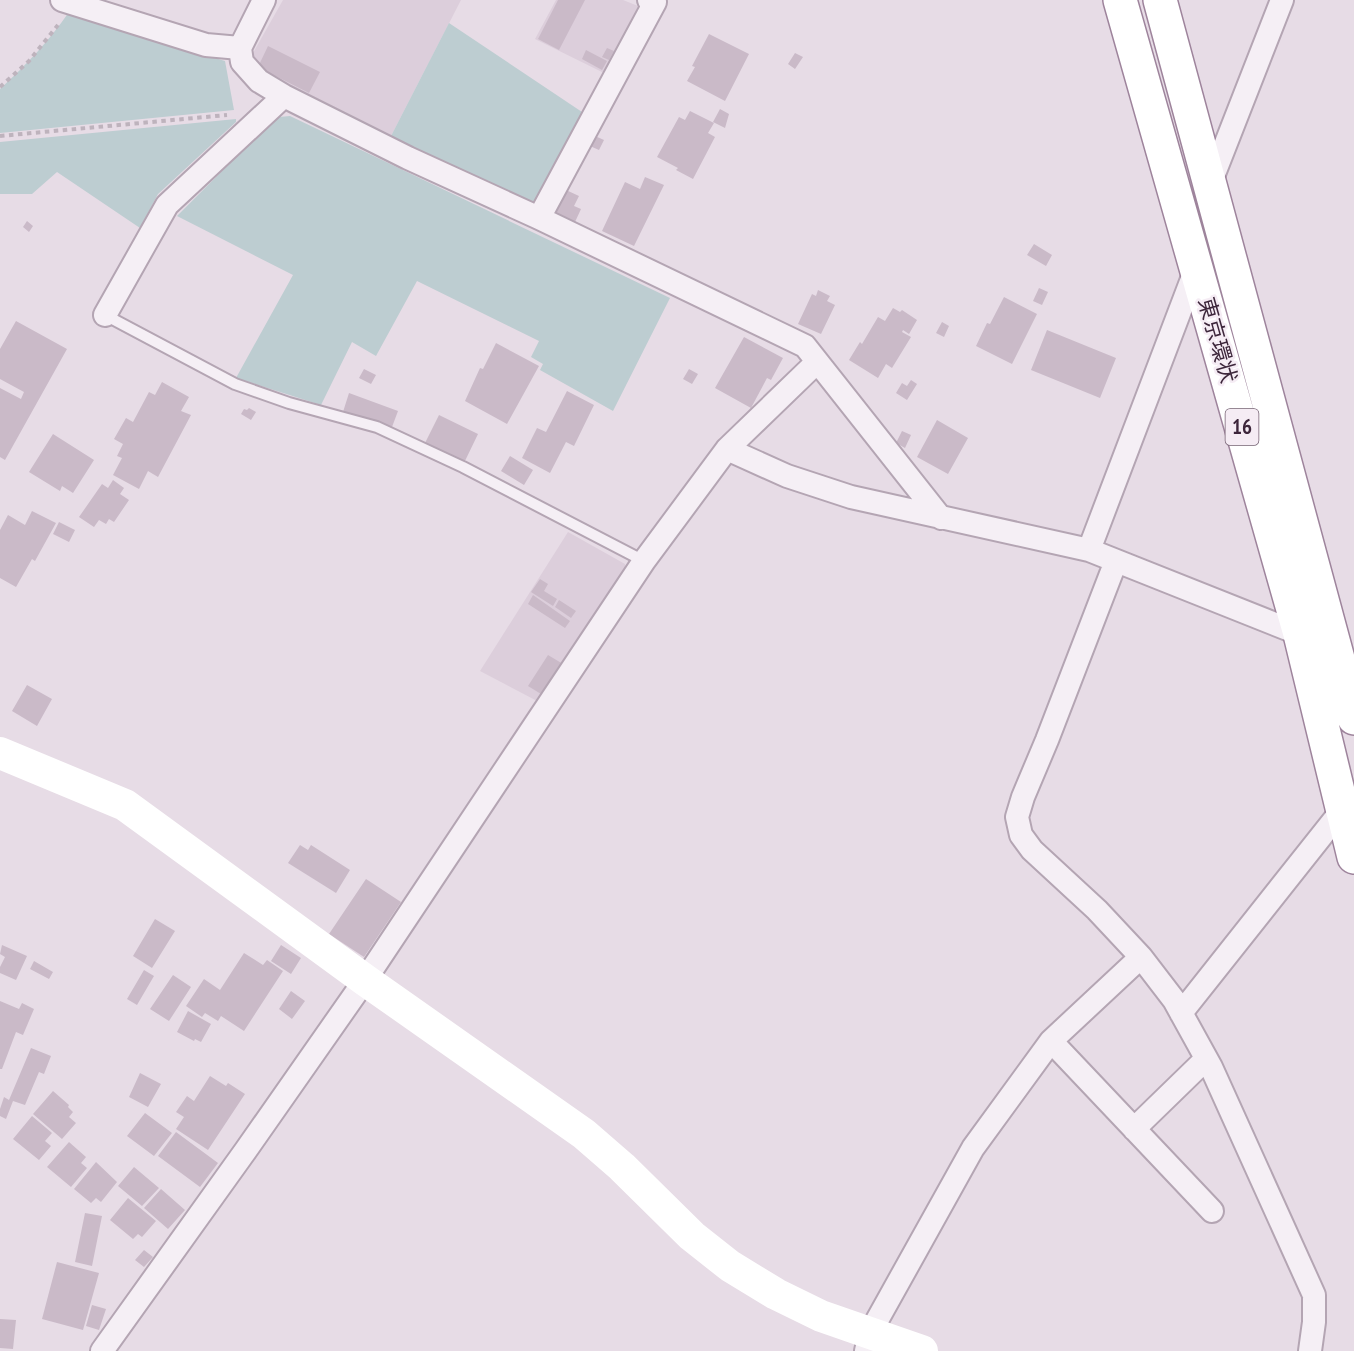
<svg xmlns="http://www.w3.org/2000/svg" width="1354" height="1351" font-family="'PT Sans Narrow','Noto Sans JP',sans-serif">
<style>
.built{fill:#dccedb}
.green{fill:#bdcdd1}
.building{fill:#cabac8}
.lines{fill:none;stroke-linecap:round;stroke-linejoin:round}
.lane-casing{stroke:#b4a5b3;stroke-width:14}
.street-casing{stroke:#b4a5b3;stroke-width:26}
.highway-casing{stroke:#9e849c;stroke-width:36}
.path{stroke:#beb3bd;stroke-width:4;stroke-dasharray:4.5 4.5;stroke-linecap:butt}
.lane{stroke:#f5eff5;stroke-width:10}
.street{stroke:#f5eff5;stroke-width:22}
.secondary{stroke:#fff;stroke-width:32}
.highway{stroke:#fff;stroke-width:33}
.labels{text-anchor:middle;stroke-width:5;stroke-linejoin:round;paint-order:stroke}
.shield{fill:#f5ecf4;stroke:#746172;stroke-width:1.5}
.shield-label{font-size:21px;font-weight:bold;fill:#3d263b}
.street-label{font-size:22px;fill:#3d263b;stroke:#f5ecf4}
</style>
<rect width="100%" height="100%" fill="#e7dce6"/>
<path class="built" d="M283,0H461L391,136L257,68L253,53Z
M556,0H623L638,6L604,73L535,39Z
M568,532L625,564V570L539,702L480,671Z"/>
<path class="green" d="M69,12L100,24L225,61L234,110L0,133V89C27,64 48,42 69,12Z
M449,23L585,114L540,199L526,204L391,136Z
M290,116L670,298L613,411L540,370L543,364L531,357L539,341L417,281L376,356L352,342L321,405L236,378L293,275L177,216L271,122L279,117Z
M236,119V122L158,194L140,228L57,172L32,194H0V142Z"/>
<path class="building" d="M558,0H585L559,50L538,39Z
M709,34L749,54L725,101L687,81L695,67L692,66Z
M268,46L320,72L309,93L258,67Z
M607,48L614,51L609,60L602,57Z
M586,50L607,61L602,70L582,59Z
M795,53L803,57L795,69L788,64Z
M720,109L729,114L725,128L713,122Z
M690,111L714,123L708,133L715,137L693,179L676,170L678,168L657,157L679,117L685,120Z
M595,136L604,140L599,150L590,146Z
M645,177L664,185L634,246L602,231L625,182L640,189Z
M566,190L579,196L574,206L581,209L575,222L555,213Z
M27,221L33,226L29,232L23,227Z
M1034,244L1052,255L1046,266L1027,255Z
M1039,288L1048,292L1042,305L1033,301Z
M818,290L830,296L827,301L835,305L821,334L798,324L812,294L816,296Z
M1004,297L1037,314L1012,364L976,346L987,323L990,324Z
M893,308L900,312L902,310L917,320L909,334L903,330L902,332L911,337L892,368L886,364L878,378L849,360L860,342L862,344L878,317L885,321Z
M16,321L67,349L5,460L0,457V388L21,399L24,392L0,379V349Z
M942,322L949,326L944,337L936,333Z
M1047,330L1116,358L1100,398L1031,370Z
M744,337L783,358L771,380L767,378L751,408L715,388Z
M496,343L539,366L507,424L465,401L480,368L483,369Z
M364,369L376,375L371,384L359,378Z
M689,369L698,374L692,384L683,379Z
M911,380L917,384L907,400L896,393L902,383L907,386Z
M162,382L189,397L181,411L191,415L158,477L148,471L139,489L113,475L122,458L117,456L123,444L114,439L126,418L133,422L149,392L155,395Z
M567,391L594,405L574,446L566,442L550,473L522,458L537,428L546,432Z
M349,393L398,411L392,427L377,421L343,412Z
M249,408L256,412L251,420L241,414L244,409L247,410Z
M439,415L478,434L464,463L425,443Z
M937,420L968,438L948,474L917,457Z
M902,431L911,435L905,448L896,443Z
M53,434L94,460L73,493L62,486L60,491L29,472Z
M510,456L533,470L524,485L501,471Z
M113,480L124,488L120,494L129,500L114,522L109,519L106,524L99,520L94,527L79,517L102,484L108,488Z
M32,511L56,523L35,561L32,559L16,587L0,578V530L8,515L25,525Z
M59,522L75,530L69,542L53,534Z
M540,579L548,584L544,591L557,599L553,606L531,592Z
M533,595L570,621L565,628L528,604Z
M559,600L576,611L571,618L555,607Z
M548,655L563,664L541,694L528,686Z
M27,685L52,699L37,726L12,711Z
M300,845L308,850L311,845L350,870L336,893L288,863Z
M366,879L401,902L364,957L329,934Z
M155,919L175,931L152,968L133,956Z
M2,945L27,956L16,980L0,973V967L5,957L0,954Z
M281,945L301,958L291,974L271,961Z
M244,953L263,965L267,960L283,971L244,1031L221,1016L218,1021L205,1013L202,1017L186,1006L204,979L220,990Z
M34,961L53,972L49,979L30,969Z
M144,970L154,976L137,1005L127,999Z
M173,975L191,987L169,1021L150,1009Z
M291,991L305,1001L292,1019L279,1009Z
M0,1001L19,1009L22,1003L34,1009L23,1035L16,1032L2,1069H0Z
M188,1011L211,1024L201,1042L195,1039L194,1041L177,1032Z
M31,1048L51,1056L44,1074L39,1072L25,1105L13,1101L6,1119L0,1116V1109L4,1097L9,1100Z
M140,1073L161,1084L148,1107L129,1097Z
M210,1076L226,1086L228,1083L245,1094L208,1150L176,1129L184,1117L176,1112L187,1096L194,1101Z
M53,1091L69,1105L68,1107L73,1112L69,1117L76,1123L62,1139L33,1114Z
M145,1113L172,1133L154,1156L127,1136Z
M32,1116L52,1133L45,1141L51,1146L39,1160L13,1139Z
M176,1132L218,1163L200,1187L158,1156Z
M69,1142L86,1157L81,1163L87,1168L71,1187L47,1167Z
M96,1162L117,1182L101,1202L96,1198L91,1203L74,1189Z
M134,1167L159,1188L142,1206L118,1186Z
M161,1189L185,1210L168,1229L144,1208Z
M128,1198L156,1221L142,1237L138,1234L133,1239L110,1220Z
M85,1213L102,1216L92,1266L75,1262Z
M144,1250L153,1257L144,1267L135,1260Z
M57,1262L99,1273L83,1330L42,1319Z
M92,1305L106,1309L99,1330L86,1326Z
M0,1319L16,1320L13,1349L0,1348Z"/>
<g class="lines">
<g class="lane-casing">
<path id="lane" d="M105,315L235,384L289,403L377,427L463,467L644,561"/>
</g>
<g class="street-casing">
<path id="street" d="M62,0L206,45L240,48
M264,0L240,48L242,62L259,81L284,96L408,158L539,218L805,346L941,518
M1210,184L1282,0
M539,218L655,2L649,0
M105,315L167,205L284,96
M727,449L787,476L851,497L1089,550L1300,634
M1089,550L1197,266
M1116,561L1047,740L1023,797L1017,817L1021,835L1032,850L1097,910L1141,957L1174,1000L1211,1067L1314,1295V1322L1310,1351
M1181,1013L1342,810
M1051,1041L1212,1211
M1134,1129L1206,1059
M102,1351L246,1150L365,980L644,561L727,449L817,362
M866,1351L870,1333L973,1148L1051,1041L1141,957"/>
</g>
<g class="highway-casing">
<path id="highway" d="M1120,0L1300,634L1354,857
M1160,0L1354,718"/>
</g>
<path class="path" d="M0,87L29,61L58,25
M0,136L227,115"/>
<use href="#lane" class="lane"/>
<use href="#street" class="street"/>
<path class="secondary" d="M0,753L125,805L365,980L584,1134L622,1167L692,1236L730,1266L776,1294L821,1316L922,1351"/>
<use href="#highway" class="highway"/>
</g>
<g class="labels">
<rect class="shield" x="1225.5" y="409" width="33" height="36" rx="4.5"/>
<g class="shield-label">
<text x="1242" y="434">16</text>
</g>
<g class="street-label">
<text transform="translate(1218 340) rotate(74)" y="8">東京環状</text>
</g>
</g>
</svg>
